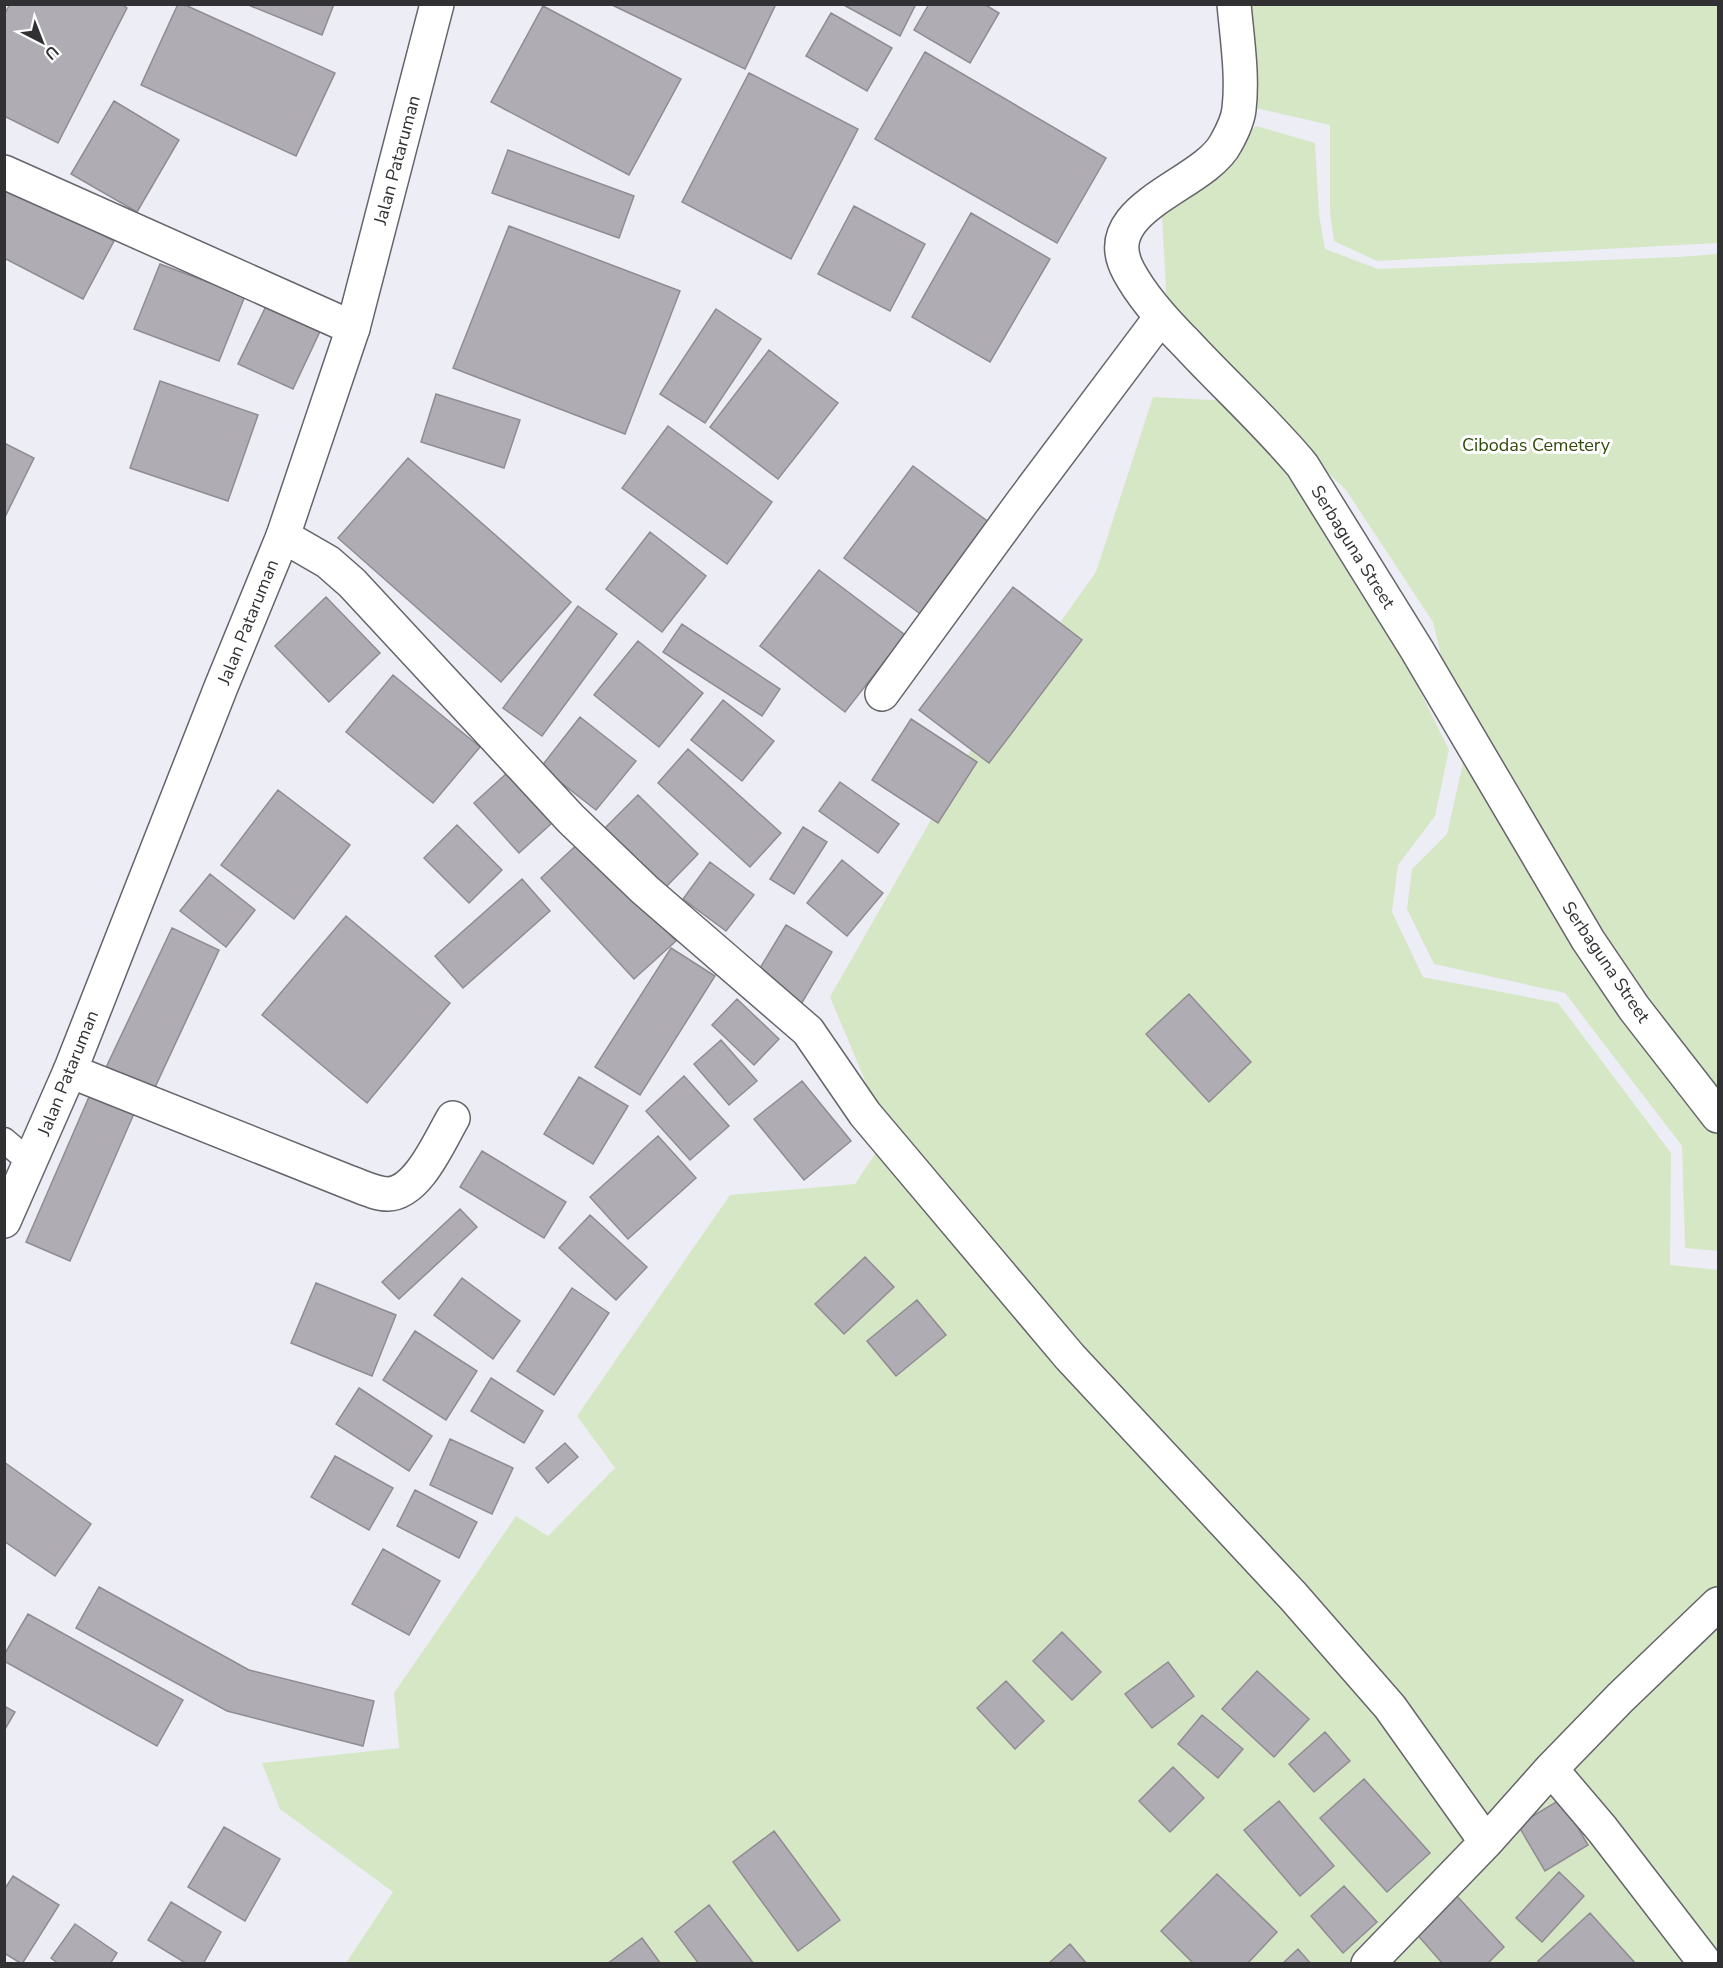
<svg xmlns="http://www.w3.org/2000/svg" width="1723" height="1968" font-family="'Nunito Sans',sans-serif">
<style>
.green{fill:#d6e7c6}
.building{fill:#b0acb4;stroke:#908c93;stroke-width:1.5}
.lines{fill:none;stroke-linecap:round;stroke-linejoin:round}
.lane-casing{stroke:#64646b;stroke-width:27}
.street-casing{stroke:#64646b;stroke-width:36}
.secondary-casing{stroke:#64646b;stroke-width:36}
.lane{stroke:#fff;stroke-width:24}
.street{stroke:#fff;stroke-width:33}
.secondary{stroke:#fff;stroke-width:33}
.labels{text-anchor:middle;stroke-width:6;stroke-linejoin:round;paint-order:stroke}
.street-label{font-size:18px;fill:#313134;stroke:#fff}
.park-label{font-size:18px;fill:#304a09;stroke:#fff}
</style>
<rect width="100%" height="100%" fill="#ededf5"/>
<path class="green" d="M1246,5H1718V243L1377,261L1334,241L1330,212V125L1256,108Z
M1256,126L1315,143L1319,215L1325,249L1378,269L1678,257L1718,254V1251L1685,1248L1682,1146L1565,993L1434,964L1407,909L1412,869L1447,834L1465,754L1433,622L1346,490L1242,389L1194,379L1169,348L1162,215Z
M1153,397L1232,401L1306,502L1386,622L1449,750L1435,816L1398,865L1392,912L1423,977L1558,1003L1671,1153L1670,1265L1718,1270V1963H346L393,1892L280,1809L262,1763L399,1748L394,1693L516,1516L548,1536L615,1468L577,1416L730,1195L855,1184L895,1124L875,1104L830,997L977,739L1096,572Z"/>
<path class="building" d="M10,4H121L127,8L58,143L4,116V15Z
M178,4H183L335,73L296,156L141,85Z
M246,4H334L322,35Z
M610,4H776L745,69Z
M842,4H916L900,36Z
M929,4H984L999,13L970,63L914,30Z
M543,6L681,79L629,175L491,102Z
M831,13L892,48L867,91L806,56Z
M925,52L1106,158L1057,243L875,139Z
M749,73L858,129L791,259L682,202Z
M114,101L179,140L137,212L71,174Z
M508,150L634,196L619,238L492,193Z
M4,184L114,241L83,299L4,258Z
M854,206L925,244L890,311L818,274Z
M971,213L1050,259L990,362L912,317Z
M509,226L680,291L625,434L453,368Z
M160,264L245,296L219,361L134,329Z
M269,300L323,325L293,389L238,364Z
M716,309L761,339L705,423L660,394Z
M769,350L838,403L778,479L710,427Z
M160,381L258,415L228,501L130,468Z
M436,394L520,420L504,468L421,442Z
M668,426L772,502L727,564L622,488Z
M4,443L34,458L4,519Z
M408,458L571,602L501,682L338,538Z
M913,466L994,526L926,618L844,558Z
M650,532L706,576L662,632L606,589Z
M819,570L905,635L845,712L760,646Z
M1013,587L1082,640L989,763L919,710Z
M326,597L380,653L329,702L275,646Z
M578,606L617,634L542,736L503,708Z
M682,624L780,689L762,716L663,652Z
M638,641L703,693L659,747L594,695Z
M393,675L480,747L433,803L346,732Z
M723,700L774,741L742,781L691,740Z
M580,717L636,761L596,810L541,767Z
M911,719L977,762L938,823L872,780Z
M688,749L781,833L750,867L658,783Z
M507,773L552,823L519,853L474,803Z
M840,782L899,824L878,853L819,811Z
M278,790L350,845L294,919L221,865Z
M638,795L698,854L666,887L605,828Z
M457,825L502,870L469,903L424,858Z
M803,827L827,842L794,894L770,879Z
M582,840L676,941L634,979L541,878Z
M842,860L883,893L847,936L807,903Z
M710,862L754,895L726,931L683,899Z
M210,874L255,910L226,947L180,911Z
M522,879L550,911L463,988L435,956Z
M346,916L450,1003L367,1103L262,1015Z
M786,925L832,952L800,1006L754,978Z
M172,928L219,950L150,1098L102,1076Z
M671,948L715,976L640,1095L595,1067Z
M1189,994L1251,1062L1209,1102L1146,1034Z
M737,999L779,1039L754,1065L712,1025Z
M721,1040L757,1081L729,1105L694,1064Z
M684,1076L729,1126L690,1160L646,1111Z
M579,1077L628,1106L593,1164L544,1134Z
M802,1081L851,1141L804,1180L754,1119Z
M92,1090L136,1109L70,1261L26,1242Z
M658,1136L696,1178L628,1239L590,1197Z
M482,1151L566,1202L544,1238L460,1187Z
M460,1209L477,1227L399,1299L382,1282Z
M590,1215L647,1267L616,1300L559,1248Z
M865,1257L894,1287L844,1334L815,1304Z
M462,1278L520,1321L493,1359L434,1315Z
M316,1283L396,1315L372,1376L291,1343Z
M572,1288L609,1313L554,1395L517,1371Z
M917,1300L946,1335L896,1376L867,1341Z
M415,1331L477,1371L446,1420L383,1380Z
M491,1378L543,1411L524,1443L471,1411Z
M359,1388L432,1436L409,1471L336,1424Z
M450,1439L513,1468L492,1514L430,1485Z
M565,1443L578,1457L548,1483L536,1468Z
M335,1456L393,1488L369,1530L311,1497Z
M4,1462L91,1524L55,1576L4,1541Z
M415,1490L477,1522L459,1558L397,1526Z
M383,1549L440,1581L409,1635L352,1604Z
M99,1587L249,1670L374,1701L363,1746L227,1711L76,1628Z
M28,1614L183,1700L157,1746L4,1661V1655Z
M1062,1632L1101,1672L1072,1700L1033,1661Z
M1168,1662L1194,1696L1152,1728L1125,1694Z
M1257,1671L1309,1719L1274,1757L1222,1709Z
M1006,1681L1044,1721L1015,1749L977,1708Z
M4,1706L15,1712L4,1731Z
M1202,1715L1243,1749L1218,1778L1178,1744Z
M1325,1732L1350,1761L1314,1792L1289,1764Z
M1173,1767L1204,1798L1170,1832L1139,1801Z
M1364,1779L1430,1853L1387,1892L1320,1818Z
M1561,1799L1588,1845L1545,1871L1518,1825Z
M1279,1801L1334,1866L1300,1896L1244,1830Z
M224,1827L280,1859L245,1921L188,1887Z
M774,1831L840,1920L798,1951L733,1862Z
M1559,1872L1584,1896L1542,1942L1516,1918Z
M1217,1874L1277,1932L1247,1964H1194L1161,1931Z
M13,1876L59,1905L22,1964L4,1953V1890Z
M1344,1886L1377,1922L1343,1953L1311,1916Z
M1455,1894L1504,1947L1487,1964H1443L1414,1931Z
M171,1902L221,1932L203,1964H187L148,1940Z
M709,1905L754,1964H699L675,1932Z
M1590,1913L1636,1964H1541L1538,1961Z
M75,1924L117,1953L110,1964H59L51,1958Z
M642,1938L661,1964H607Z
M1070,1944L1087,1964H1048Z
M1298,1949L1311,1964H1282Z"/>
<g class="lines">
<g class="lane-casing">
<path id="lane" d="M4,1140L31,1163"/>
</g>
<g class="street-casing">
<path id="street" d="M1234,4C1237,38 1243,76 1239,109C1238,120 1231,134 1226,143C1203,187 1093,207 1129,272C1143,298 1165,322 1186,343C1224,384 1266,422 1302,465L1417,650L1588,940L1634,1008L1718,1116
M4,172L353,328
M283,536L328,562L352,583L571,819L645,890L808,1031L865,1114L1070,1357L1293,1596L1390,1707L1486,1842
M882,694L1023,501L1161,317
M70,1071L351,1183C362,1187 376,1194 388,1194C418,1193 439,1142 453,1118
M1551,1769L1602,1829L1706,1964
M1368,1964L1486,1842L1551,1769L1620,1698L1718,1604"/>
</g>
<g class="secondary-casing">
<path id="secondary" d="M4,1221L70,1071L221,687L283,536L353,328L437,4"/>
</g>
<use href="#lane" class="lane"/>
<use href="#street" class="street"/>
<use href="#secondary" class="secondary"/>
</g>
<g class="labels">
<g class="street-label">
<text transform="translate(397 160) rotate(-75)" y="6">Jalan Pataruman</text>
<text transform="translate(1353 547) rotate(58)" y="6">Serbaguna Street</text>
<text transform="translate(248 622) rotate(-68)" y="6">Jalan Pataruman</text>
<text transform="translate(1606 962) rotate(56)" y="6">Serbaguna Street</text>
<text transform="translate(68 1073) rotate(-68)" y="6">Jalan Pataruman</text>
</g>
<g class="park-label">
<text x="1536" y="451">Cibodas Cemetery</text>
</g>
</g>
<rect width="1723" height="1968" fill="none" stroke="#313134" stroke-width="12"/>
<g transform="translate(42 42) rotate(138)" stroke="#ffffff" stroke-width="4.5" paint-order="stroke">
<path d="M0-4.5L10 22L0 15L-10 22Z" fill="#313134"/>
<text y="-9" font-size="16" font-weight="bold" text-anchor="middle" fill="#313134">U</text>
</g>
</svg>
